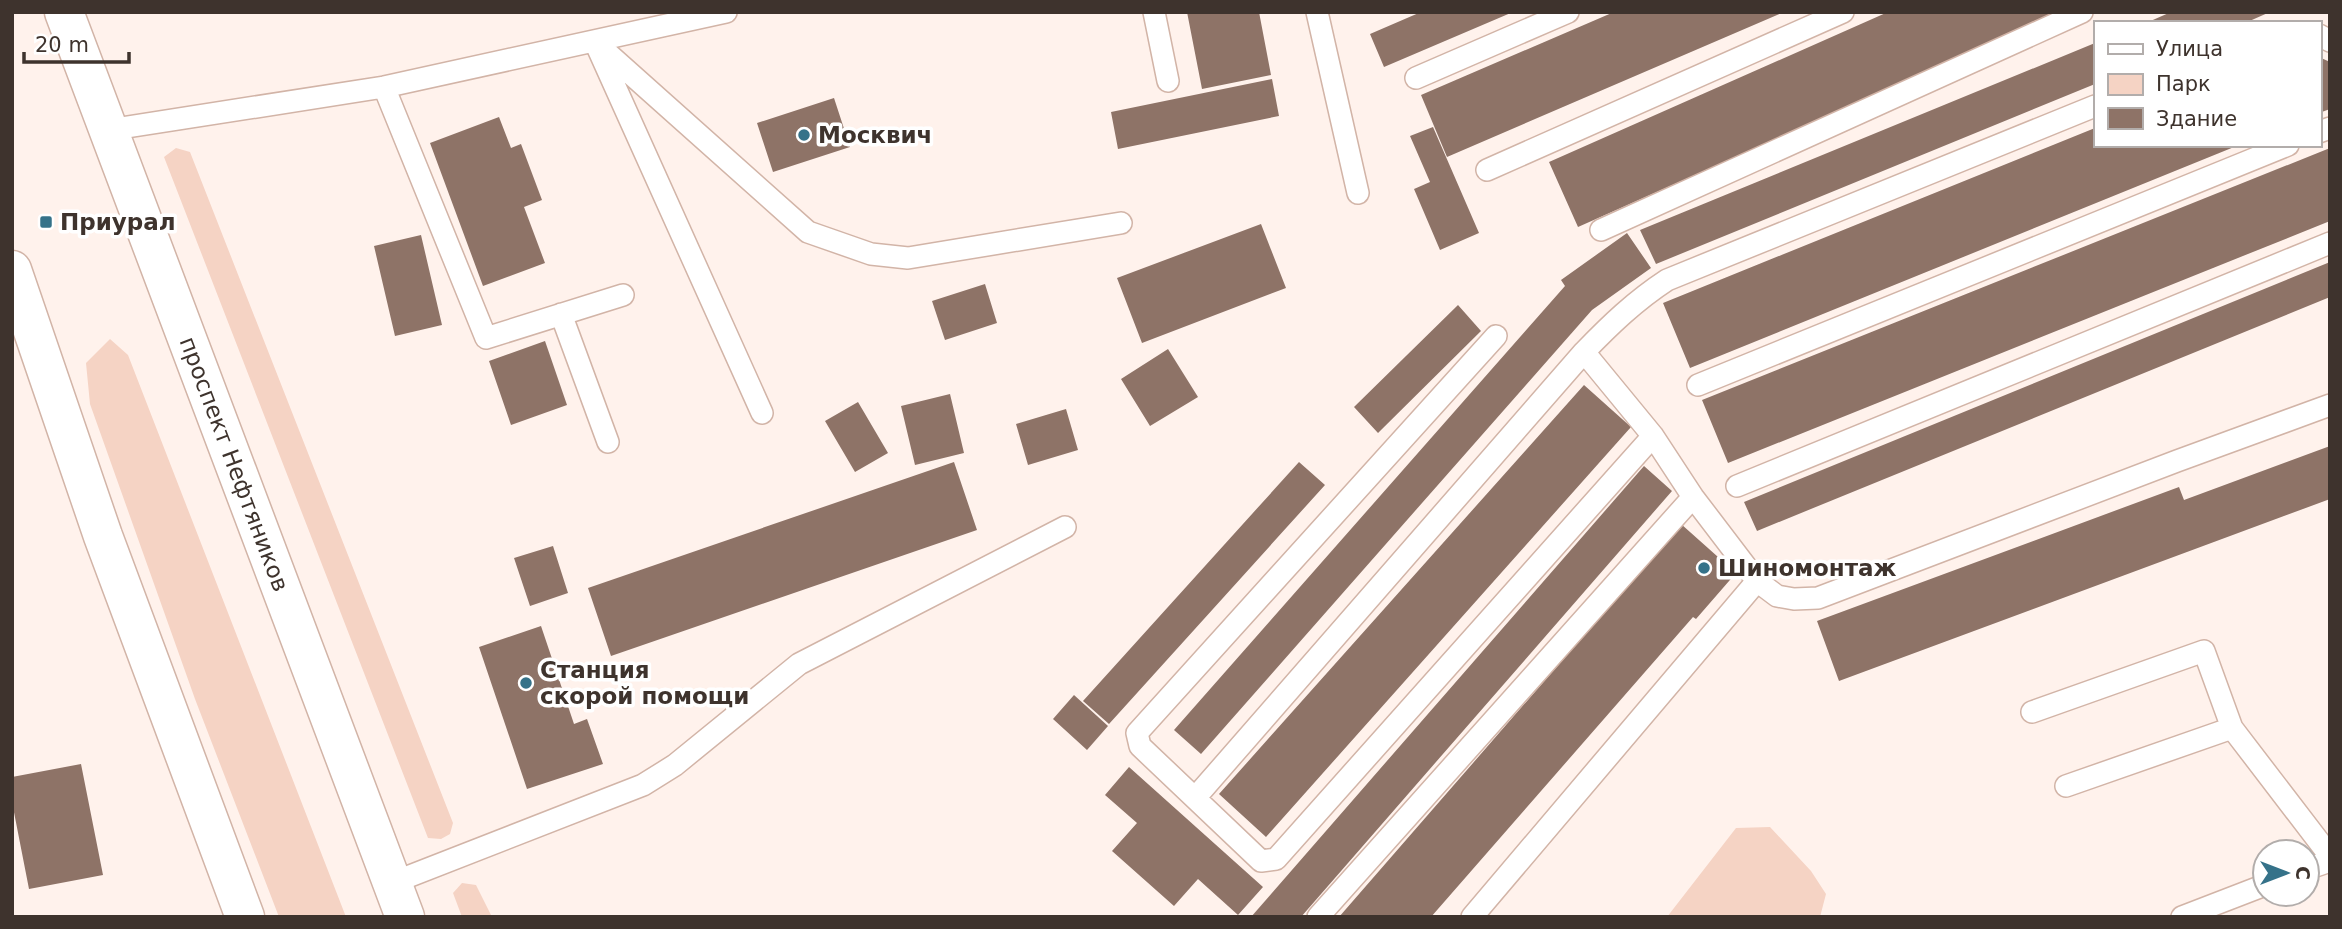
<svg xmlns="http://www.w3.org/2000/svg" width="2342" height="929" font-family="'DejaVu Sans',sans-serif">
<style>
.green{fill:#f5d3c4}
.building{fill:#8e7367}
.lines{fill:none;stroke-linecap:round;stroke-linejoin:round}
.lane-casing{stroke:#d2b4a7;stroke-width:24}
.secondary-casing{stroke:#d2b4a7;stroke-width:41}
.lane{stroke:#fff;stroke-width:21}
.secondary{stroke:#fff;stroke-width:38}
.poi-dot{fill:#357289;stroke:#fff;stroke-width:2.5}
.labels{text-anchor:middle;stroke-width:7;stroke-linejoin:round;paint-order:stroke}
.poi-label{font-size:23px;font-weight:bold;fill:#3e332d;stroke:#fff;text-anchor:start}
.street-label{font-size:23px;fill:#3e332d;stroke:#fff}
</style>
<rect width="100%" height="100%" fill="#fff2ec"/>
<path class="green" d="M176,148L190,152L453,823L450,834L441,839L428,838L164,157Z
M110,339L128,355L346,917H279L195,699L90,404L86,363Z
M1770,827L1811,871L1826,894L1820,917H1667L1736,828Z
M462,883L476,885L492,917H462L453,893Z"/>
<path class="building" d="M1187,12H1259L1271,75L1202,89Z
M1421,12H1513L1384,67L1370,34Z
M1614,12H1784L1447,157L1421,95Z
M1888,12H2062L1578,227L1549,162Z
M2171,12H2270L2245,23H2146Z
M2095,43V84L1656,264L1640,230Z
M2319,57L2330,62V109L2319,113Z
M1272,79L1279,116L1118,149L1111,112Z
M834,98L850,147L773,172L757,123Z
M499,117L511,148L521,144L542,200L524,207L545,263L483,286L430,143Z
M1433,127L1479,233L1440,250L1414,189L1430,182L1410,136Z
M2095,128V145H2239L1690,368L1663,303Z
M2330,148V221L1728,463L1702,400Z
M1261,224L1286,288L1142,343L1117,278Z
M1627,233L1651,268L1592,310L1201,754L1174,730L1565,286L1561,280Z
M421,235L442,325L395,336L374,246Z
M2330,262V297L1757,531L1744,502Z
M985,284L997,323L945,340L932,301Z
M1458,305L1481,331L1378,433L1354,407Z
M545,341L567,405L511,425L489,361Z
M1168,349L1198,397L1150,426L1121,379Z
M1584,385L1631,427L1266,837L1219,794Z
M950,394L964,453L915,465L901,406Z
M858,402L888,453L855,472L825,421Z
M1066,409L1078,450L1028,465L1016,424Z
M2330,446V499L1839,681L1817,621L2179,487L2184,500Z
M954,462L977,530L611,656L588,588Z
M1299,462L1325,485L1109,724L1083,701Z
M1644,466L1672,491L1301,917H1251Z
M1681,524L1736,573L1696,619L1693,617L1431,917H1339Z
M553,546L568,593L530,606L514,558Z
M541,626L574,724L587,719L603,764L527,789L479,647Z
M1074,695L1108,726L1087,750L1053,719Z
M81,764L103,875L29,889L12,802V777Z
M1129,767L1263,887L1238,915L1198,879L1174,906L1112,851L1137,823L1105,795Z"/>
<g class="lines">
<g class="lane-casing">
<path id="lane" d="M1154,12L1168,81
M1317,12L1358,193
M2319,35L2330,41
M1416,78L1568,12
M384,87L486,338L623,295
M108,130L384,87L726,12
M2319,132L2330,128
M1487,170L1843,12
M1601,230L2082,12
M561,314L608,442
M1496,336L1137,733L1140,746L1261,861L1276,859L1653,436
M1584,352C1610,325 1635,301 1667,280L2095,106
M1698,385L2288,145
M762,413L595,42L808,232L871,254L908,258L1121,223
M1737,486L2330,243
M2032,712L2204,651L2232,728
M2066,786L2232,728L2330,856
M1195,798L1584,352L1653,436L1693,497L1757,581L1777,596L1794,599L1818,598L2177,461L2330,405
M2307,869L2330,861
M392,883L643,785L675,765L799,664L1065,527
M1318,917L1693,497
M1472,917L1757,581
M2182,917L2265,885"/>
</g>
<g class="secondary-casing">
<g id="secondary">
<path id="s1" d="M64,12L405,917"/>
<path d="M12,270L103,536L245,917"/>
</g>
</g>
<use href="#lane" class="lane"/>
<use href="#secondary" class="secondary"/>
</g>
<g class="poi-dot">
<circle cx="804" cy="135" r="7"/>
<rect x="39" y="215" width="14" height="14" rx="3.5"/>
<circle cx="1704" cy="568" r="7"/>
<circle cx="526" cy="683" r="7"/>
</g>
<g class="labels">
<g class="poi-label">
<text x="818" y="143">Москвич</text>
<text x="60" y="230">Приурал</text>
<text x="1718" y="576">Шиномонтаж</text>
<text x="540" y="678">Станция<tspan x="540" dy="26">скорой помощи</tspan></text>
</g>
<g class="street-label">
<text dy="8" stroke="none"><textPath href="#s1" startOffset="483">проспект Нефтяников</textPath></text>
</g>
</g>
<rect width="2342" height="929" fill="none" stroke="#3e332d" stroke-width="28"/>
<rect x="2094" y="21" width="228" height="126" fill="#ffffff" stroke="#b2adab" stroke-width="2"/>
<rect x="2108" y="44" width="35" height="10" fill="#ffffff" stroke="#b2adab" stroke-width="2"/>
<text x="2156" y="56" font-size="21" fill="#3e332d">Улица</text>
<rect x="2108" y="74" width="35" height="21" fill="#f5d3c4" stroke="#b2adab" stroke-width="2"/>
<text x="2156" y="91" font-size="21" fill="#3e332d">Парк</text>
<rect x="2108" y="108" width="35" height="21" fill="#8e7367" stroke="#b2adab" stroke-width="2"/>
<text x="2156" y="126" font-size="21" fill="#3e332d">Здание</text>
<g transform="translate(2286 873) rotate(90)"><circle r="33" fill="#ffffff" stroke="#b2adab" stroke-width="2"/>
<path d="M0-5L12 26L0 18L-12 26Z" fill="#357289"/>
<text y="-10" font-size="19" font-weight="bold" text-anchor="middle" fill="#3e332d">С</text>
</g>
<path d="M24 52v10h105v-10" fill="none" stroke="#3e332d" stroke-width="3.5"/>
<text x="35" y="52" font-size="21" fill="#3e332d" stroke="#ffffff" stroke-width="5" paint-order="stroke">20 m</text>
</svg>
